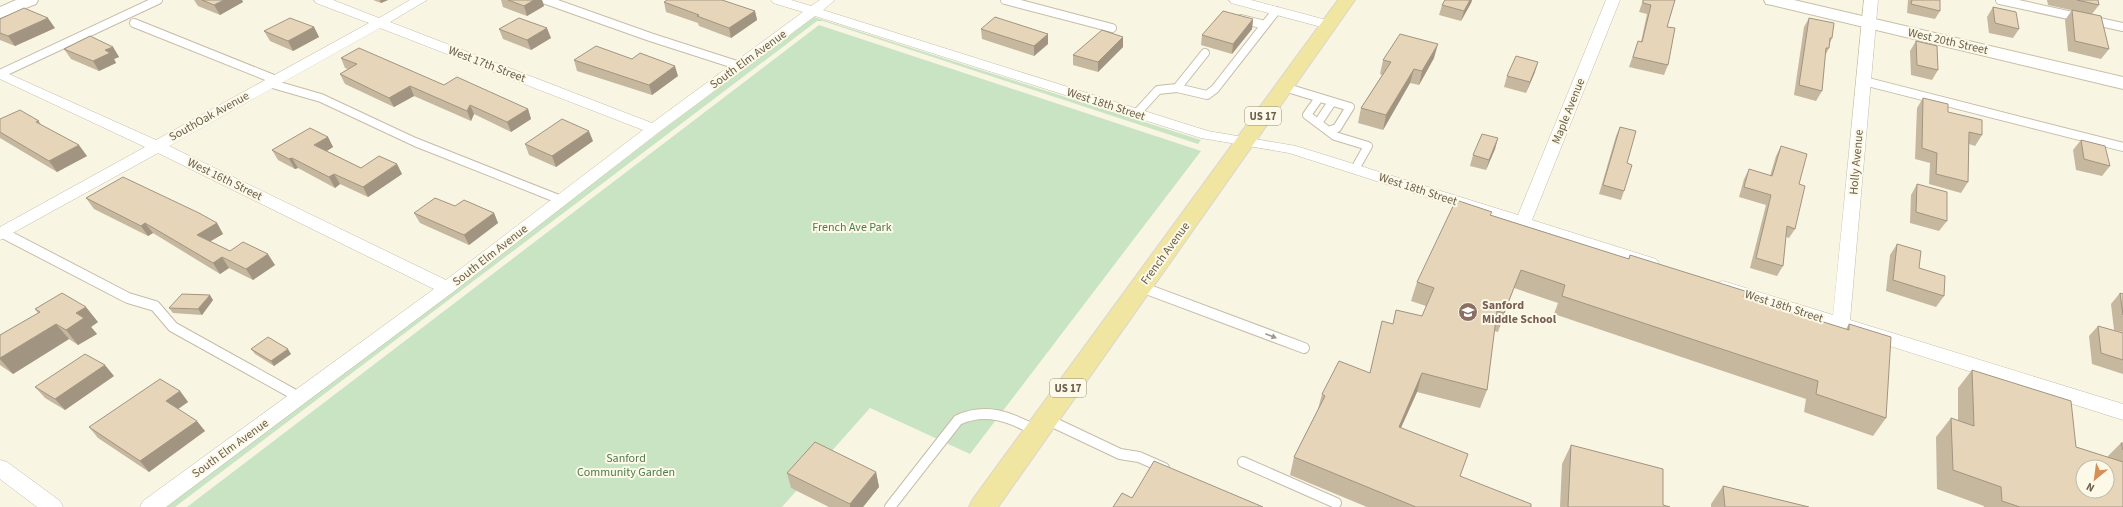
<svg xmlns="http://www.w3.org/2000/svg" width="2123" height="507" font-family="'Source Sans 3',sans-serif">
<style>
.green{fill:#c9e4c3}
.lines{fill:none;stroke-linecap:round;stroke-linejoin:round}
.lane-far1-casing{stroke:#c6bca9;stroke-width:10}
.lane-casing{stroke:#c6bca9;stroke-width:12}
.street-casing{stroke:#c6bca9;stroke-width:1}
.secondary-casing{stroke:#c8bea6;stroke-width:2}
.primary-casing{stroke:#d9d6d0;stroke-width:2}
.lane-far1{stroke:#fff;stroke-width:8}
.lane{stroke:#fff;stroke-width:10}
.street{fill:#fff;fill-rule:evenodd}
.secondary{fill:#fff;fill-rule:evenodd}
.primary{fill:#f0e6a2;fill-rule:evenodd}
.wall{fill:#c6b79f}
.shaded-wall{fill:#a19582}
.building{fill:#e6d5b9;stroke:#a19582;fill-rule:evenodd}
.oneway{fill:#a0988b}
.labels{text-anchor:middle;stroke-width:4;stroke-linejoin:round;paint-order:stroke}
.shield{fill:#fcf9e8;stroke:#988e7b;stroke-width:1}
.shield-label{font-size:11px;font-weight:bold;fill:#6d604c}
.street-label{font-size:12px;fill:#6d604c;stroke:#fcf9e8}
.park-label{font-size:12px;fill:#4f7c4c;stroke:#fcf9e8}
.education-label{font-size:12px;font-weight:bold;fill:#785e54;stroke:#fcf9e8;text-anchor:start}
</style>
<rect width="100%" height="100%" fill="#f9f5e3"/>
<path class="green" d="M814,17L1201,140L1198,144L823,21H817L175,507H164L464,283L660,132Z
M819,25L1201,151L970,454L870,408L782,507H187Z"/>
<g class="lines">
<g class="lane-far1-casing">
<path id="lane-far1" d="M546,0L650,37L740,66
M1005,0L1112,28
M2000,0L2123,27
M1241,19L1265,25
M134,23L276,80
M0,74L158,0
M1864,81L2123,147
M269,83L321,98L415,142L561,200
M1284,87L1350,107L1337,128L1328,131
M1177,88L1205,53
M1319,98L1307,115L1335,136L1368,146L1355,169
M1137,113L1158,90L1177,88L1207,95L1215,89L1276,11
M1318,123L1332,102"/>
</g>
<g class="lane-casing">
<path id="lane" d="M3,233L128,298L155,306L173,327L299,397
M1141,287L1304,348
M1046,419L1120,454L1139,457L1164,468
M1243,462L1336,503
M890,507L958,420C986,407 1011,417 1036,431"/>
</g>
<g class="street-casing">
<path id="street" d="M314,0H333L379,18L410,0H427L390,22L652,123L803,12L773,3L771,0H791L811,6L820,0H835L823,10L1208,131L1296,146L1518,215L1606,0H1620L1532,220L1656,259L1659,263L1656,267L1650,269L1644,267L1289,153L1201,138L815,16L659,132L453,292L166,507H140L143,501L434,289L158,153L0,240V227L145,147L0,79V70L156,140L369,23L316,3ZM380,28L643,130L446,280L169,146Z
M1229,0H1251L1334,22L1336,25L1329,29L1231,3Z
M1864,0H1878L1850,320L2123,404V420L1717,291L1714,287L1717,283L1723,281L1833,315Z
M0,460L7,462L60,501L63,507H37L0,479Z"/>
</g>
<g class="secondary-casing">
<path id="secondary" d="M16,0H38L36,4L0,18V7Z
M1764,0H1794L2123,77V89L1772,5L1766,4Z"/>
</g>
<g class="primary-casing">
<path id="primary" d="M1338,0H1355L998,507H969L973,499Z"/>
</g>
<use href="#lane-far1" class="lane-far1"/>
<use href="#lane" class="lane"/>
<use href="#street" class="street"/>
<use href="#secondary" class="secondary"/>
<use href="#primary" class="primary"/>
</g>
<path class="wall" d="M194,0H242L243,2L220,15L198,6Z
M373,0H388L381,3Z
M501,0H542L544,6L527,16L503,7Z
M1445,0H1472L1471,3L1461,21L1439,15L1442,5Z
M1643,0H1675L1667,27L1668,65L1664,75L1629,67L1638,41L1641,42L1647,14L1639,12Z
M1908,0H1940V11L1935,19L1907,13Z
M2047,0H2098L2099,5L2092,14L2109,49L2101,59L2068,51L2065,20L2072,10L2075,11L2048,5Z
M664,2L755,11L757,20L731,38L699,26L698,23L666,12Z
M1993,7L2019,29L2013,38L1989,33L1987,17Z
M1809,18L1832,38L1830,43L1829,48L1825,56L1822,91L1816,101L1794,95L1804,27Z
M0,19L55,28L15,46L0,40Z
M1253,19L1252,29L1232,54L1201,45L1202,35Z
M314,27L319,37L293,51L270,41L264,31Z
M499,29L551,38L531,50L503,39Z
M981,29L1048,34V44L1034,56L982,39Z
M1916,41L1938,70L1932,80L1911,75L1910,51Z
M113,47L119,57L114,59L116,63L99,71L71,59L64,49Z
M1123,47L1098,72L1073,65V55Z
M341,58L444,85L528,109L531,119L511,132L474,114L471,121L414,96L394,107L345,84L340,74L348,69L345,68Z
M1434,58L1419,85L1410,83L1383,130L1358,123L1361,108L1382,75L1380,74L1383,60Z
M574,60L678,76L652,95L577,71Z
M1535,72L1526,93L1504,87L1507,76Z
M1923,98L1948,112L1982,135L1975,146L1969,144L1968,182L1961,193L1929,184L1930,163L1915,159L1917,108Z
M0,119L39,121L41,125L87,156L57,172L0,138Z
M1620,127L1627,163L1624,191L1621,200L1599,194L1616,136Z
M328,137L333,147L327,151L361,168L397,164L402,174L368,197L340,184L335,188L298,168L295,169L278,160L272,150Z
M1498,138L1495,149L1486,170L1470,166L1473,155Z
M2081,140L2110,166L2102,176L2076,170L2073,150Z
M593,141L556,167L529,155L525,144Z
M1781,146L1799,184L1795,229L1789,238L1786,237L1783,266L1777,276L1750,268L1766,205L1739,197L1744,179L1749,169L1770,176L1776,156Z
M1917,184L1947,221L1939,231L1910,223L1911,195Z
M86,198L217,223L223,234L210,241L230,251L275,265L253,280L229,268L220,274L153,233L148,236L94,209Z
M414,213H494L498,223L469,245L420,223Z
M1491,215L1628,259L1630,255L1744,297L1846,329L1849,324L1886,418L1873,436L1804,412L1806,399L1554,314L1558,303L1514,288L1498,332L1494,331L1487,390L1480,408L1417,392L1401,428L1460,476L1531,507H1367L1290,475L1294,457L1318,409L1322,394L1370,373L1382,321L1393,324L1396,310L1422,316L1426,306L1411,301L1417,282Z
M1897,244L1919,268L1944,296L1936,307L1886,291L1890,255Z
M2120,293L2123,294V332L2114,330L2111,304Z
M213,300L202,315L173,313L169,308Z
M35,309L98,322L91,327L97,334L78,345L69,339L13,374L0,365V335L38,313Z
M2098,326L2123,333V374L2092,364L2089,336Z
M251,349L291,354L274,366L255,354Z
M1972,370L2076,447L2107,457L2121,443H2123V507H1984V506L1937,489L1936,437L1951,418L1958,421V388Z
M114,376L65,410L45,398L35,387Z
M180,391L188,402L178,409L205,431L149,472L98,438L89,427Z
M1571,445L1663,505L1670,507H1560L1562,464Z
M876,472L879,487L863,507H829L791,488L787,473Z
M1723,486L1809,507H1711V504Z"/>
<path class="shaded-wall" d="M224,0H242L243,2L220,15L214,5Z
M380,0H388L381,3Z
M534,0H542L544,6L527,16L524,6Z
M1470,0H1472L1471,3L1461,21L1464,11Z
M755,11L757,20L731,38L729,28Z
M48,18L55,28L15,46L8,36Z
M1253,19L1252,29L1232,54L1233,44Z
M314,27L319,37L293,51L288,41Z
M547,28L551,38L531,50L527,40Z
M1048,34V44L1034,56V46Z
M1123,37V47L1098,72V62Z
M1438,44L1434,58L1419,85L1422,71Z
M113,47L119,57L114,59L116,63L99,71L93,61L105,50Z
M1538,62L1535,72L1526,93L1530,82Z
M675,66L678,76L652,95L649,85Z
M1414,69L1410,83L1383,130L1386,115Z
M410,86L414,96L394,107L389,98Z
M470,105L474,114L471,121L467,111Z
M528,109L531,119L511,132L507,122Z
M589,131L593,141L556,167L552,156Z
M328,137L333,147L320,155L314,145Z
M1498,138L1495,149L1486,170L1489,160Z
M79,145L87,156L57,172L49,161Z
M292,158L298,168L295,169L289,159Z
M397,164L402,174L368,197L363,187Z
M334,174L340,184L335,188L329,177Z
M494,213L498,223L469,245L464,235Z
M145,223L153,233L148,236L141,226Z
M217,223L223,234L204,245L197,235Z
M268,254L275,265L253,280L246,269Z
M222,257L229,268L220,274L213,263Z
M210,295L213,300L202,315L198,309Z
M86,307L98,322L91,327L97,334L78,345L66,330L76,313Z
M56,324L69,339L13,374L0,359V358Z
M288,349L291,354L274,366L271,361Z
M105,365L114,376L65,410L55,399Z
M1422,373L1417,392L1393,445L1399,427Z
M180,391L188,402L175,411L166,401Z
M197,421L205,431L149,472L140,461Z
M876,472L879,487L863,507H850V504Z"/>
<path class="building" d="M202,0H224L214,5Z
M508,0H534L524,6Z
M667,0H722L755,11L729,28L697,16L699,15L664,2Z
M1445,0H1470L1464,11L1442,5Z
M1643,0H1675L1667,27L1675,28L1668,65L1633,57L1638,41L1642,42L1651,5L1643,3Z
M1912,0H1940V11L1911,4Z
M2077,0H2098L2099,5Z
M1993,7L2016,12L2019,29L1995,23Z
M24,8L48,18L8,36L0,33V19Z
M2072,10L2101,16L2109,49L2075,41Z
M1223,11L1253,19L1233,44L1202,35Z
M995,17L1048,34L1034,46L981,29Z
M290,18L314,27L288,41L264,31Z
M519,18L547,28L527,40L499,29Z
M1809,18L1834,23L1832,38H1830L1829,48H1826L1822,91L1799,85Z
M1102,30L1123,37L1098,62L1073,55Z
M1400,34L1438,44L1422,71L1414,69L1386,115L1361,108L1391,62L1383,60Z
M90,36L113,47L105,50L110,53L93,61L64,49Z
M1916,41L1937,46L1938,70L1917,65Z
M596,46L632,59L640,53L675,66L649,85L574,60Z
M359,48L444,85L457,77L528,109L507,122L470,105L467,111L410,86L389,98L340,74L357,64L341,58Z
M1516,56L1538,62L1530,82L1507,76Z
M1923,98L1948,104V112L1982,120V135L1969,132L1968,182L1936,174L1937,153L1922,148Z
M20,110L39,121L36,122L79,145L49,161L0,132V119Z
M562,119L589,131L552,156L525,144Z
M1620,127L1636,131L1627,163L1632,165L1624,191L1603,185Z
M310,128L328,137L314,145L361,168L379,156L397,164L363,187L334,174L329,177L292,158L289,159L272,150Z
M1482,134L1498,138L1489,160L1473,155Z
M2081,140L2105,146L2110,166L2084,159Z
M1781,146L1807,154L1799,184L1805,186L1795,229L1787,226L1783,266L1756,258L1771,195L1744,187L1749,169L1772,176Z
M123,177L199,213L217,223L197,235L230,251L243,242L268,254L246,269L222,257L213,263L145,223L141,226L86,198Z
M1917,184L1947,192V221L1916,212Z
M435,198L455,206L464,200L494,213L464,235L414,213Z
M1456,200L1492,212L1490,215L1629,259L1630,255L1745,291L1744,297L1849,330V324L1891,337L1886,418L1816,394L1818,381L1562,296L1565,285L1521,270L1504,313L1497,311L1487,390L1422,373L1399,427L1468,454L1460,476L1531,504V507H1416L1294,457L1325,396L1322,394L1339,361L1370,373L1382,321L1393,324L1396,310L1422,316L1434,288L1417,282Z
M1897,244L1921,251L1919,268L1945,276L1944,296L1893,280Z
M62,293L86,307L76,313L84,318L66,330L56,324L0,358V335L40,312L35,309Z
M2120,293L2123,294V315Z
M182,294L210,295L198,309L169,308Z
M2098,326L2123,333V360L2101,353Z
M268,337L288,349L271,361L251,349Z
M85,354L105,365L55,399L35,387Z
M1972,370L2071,401L2076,447L2123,462V507H2020L2002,501L2001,487L1953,470L1951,418L1974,426ZM2083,467H2107V491H2083Z
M160,379L180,391L166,401L197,421L140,461L89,427Z
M815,442L876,472L850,504L787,473Z
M2121,443H2123V450Z
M1571,445L1663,469V505L1670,507H1568Z
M1154,461L1263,507H1113L1122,493L1132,498Z
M1723,486L1809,507H1725Z"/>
<defs><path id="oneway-solid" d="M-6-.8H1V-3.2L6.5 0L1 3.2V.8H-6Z"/></defs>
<use class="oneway" href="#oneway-solid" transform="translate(1271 336) rotate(21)"/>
<defs>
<g id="school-disc" transform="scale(1)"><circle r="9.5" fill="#8d6e63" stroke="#fcf9e8"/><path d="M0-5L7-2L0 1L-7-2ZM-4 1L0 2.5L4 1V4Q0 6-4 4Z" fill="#fff"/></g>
</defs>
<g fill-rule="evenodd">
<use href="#school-disc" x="1468" y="312"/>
</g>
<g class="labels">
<g class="shield">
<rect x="1245" y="107" width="36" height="18" rx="3"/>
<rect x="1050" y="379" width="36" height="18" rx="3"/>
</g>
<g class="shield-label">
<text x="1263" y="120">US 17</text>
<text x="1068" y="392">US 17</text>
</g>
<g class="street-label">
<text transform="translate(1948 41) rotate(13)" y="4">West 20th Street</text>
<text transform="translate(748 59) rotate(-36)" y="4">South Elm Avenue</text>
<text transform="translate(487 64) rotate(21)" y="4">West 17th Street</text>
<text transform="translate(1106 104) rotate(18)" y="4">West 18th Street</text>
<text transform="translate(1568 111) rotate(-68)" y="4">Maple Avenue</text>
<text transform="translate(209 116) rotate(-29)" y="4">SouthOak Avenue</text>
<text transform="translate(1856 162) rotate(-85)" y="4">Holly Avenue</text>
<text transform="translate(225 179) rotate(26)" y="4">West 16th Street</text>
<text transform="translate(1418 189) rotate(18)" y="4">West 18th Street</text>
<text transform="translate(1165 253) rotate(-54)" y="4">French Avenue</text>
<text transform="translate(490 255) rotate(-38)" y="4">South Elm Avenue</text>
<text transform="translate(1784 306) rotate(18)" y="4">West 18th Street</text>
<text transform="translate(230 448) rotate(-36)" y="4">South Elm Avenue</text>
</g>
<g class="park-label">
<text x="852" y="231">French Ave Park</text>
<text x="626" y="462">Sanford<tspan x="626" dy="14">Community Garden</tspan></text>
</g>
<g class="education-label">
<text x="1482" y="309">Sanford<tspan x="1482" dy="14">Middle School</tspan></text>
</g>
</g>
<g transform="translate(2095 479) rotate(209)"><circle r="19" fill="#fcf9e8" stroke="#c3bcaa"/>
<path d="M0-3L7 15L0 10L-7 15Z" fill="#d49056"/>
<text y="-6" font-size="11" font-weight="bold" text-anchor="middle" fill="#6d604c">N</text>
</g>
</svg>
